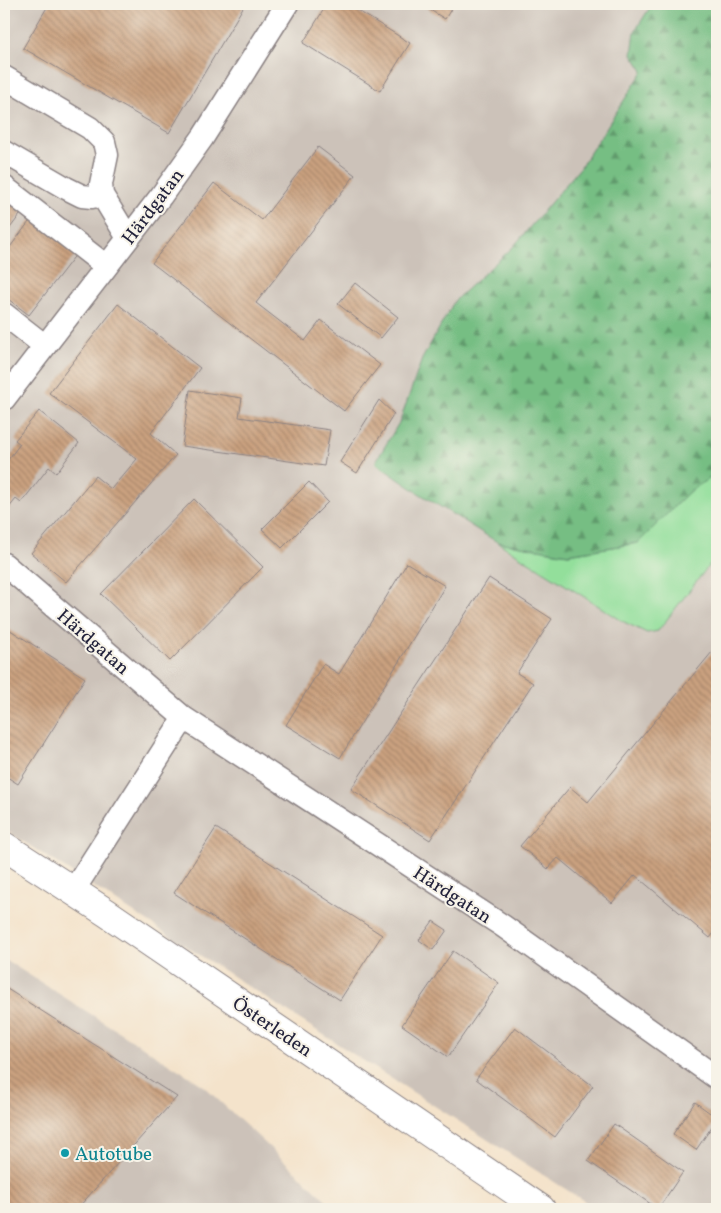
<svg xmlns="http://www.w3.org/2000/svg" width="721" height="1213" font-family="Vollkorn,serif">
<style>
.industrial{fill:#ccc2b9}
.green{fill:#93df9b;stroke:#5a806b}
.forest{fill:url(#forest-firs);stroke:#4c705f}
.building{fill:url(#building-back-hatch)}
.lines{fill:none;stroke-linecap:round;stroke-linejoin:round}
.minor-casing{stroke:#8b8283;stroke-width:25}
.major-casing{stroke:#8b8283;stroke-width:30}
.minor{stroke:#fff;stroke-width:22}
.major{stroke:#fff;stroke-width:28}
.culture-dot{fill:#0f9aa8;stroke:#f7f3e8;stroke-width:2}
.labels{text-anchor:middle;stroke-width:4;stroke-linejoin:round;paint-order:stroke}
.street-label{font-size:19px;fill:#22223b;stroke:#f7f3e8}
.culture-label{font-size:19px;fill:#0d838f;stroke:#f7f3e8;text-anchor:start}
</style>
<defs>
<pattern id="forest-firs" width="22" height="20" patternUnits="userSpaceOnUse" patternTransform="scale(1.25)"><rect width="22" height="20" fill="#76be83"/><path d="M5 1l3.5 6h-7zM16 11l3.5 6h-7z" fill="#609a6c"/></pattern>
<pattern id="building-back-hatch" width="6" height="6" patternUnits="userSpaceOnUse" patternTransform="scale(1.25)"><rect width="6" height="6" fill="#caa17f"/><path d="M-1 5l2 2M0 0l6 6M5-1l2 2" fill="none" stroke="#a48369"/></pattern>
</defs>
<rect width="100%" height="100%" fill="#f7f3e8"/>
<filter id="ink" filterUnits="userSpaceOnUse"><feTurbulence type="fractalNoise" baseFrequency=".02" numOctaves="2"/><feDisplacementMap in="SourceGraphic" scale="10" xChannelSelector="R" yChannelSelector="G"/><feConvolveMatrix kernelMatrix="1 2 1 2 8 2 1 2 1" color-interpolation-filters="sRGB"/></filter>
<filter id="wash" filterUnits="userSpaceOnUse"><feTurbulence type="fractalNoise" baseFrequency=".0096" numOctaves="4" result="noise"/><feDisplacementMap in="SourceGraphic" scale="20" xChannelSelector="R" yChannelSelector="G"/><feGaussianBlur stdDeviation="1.12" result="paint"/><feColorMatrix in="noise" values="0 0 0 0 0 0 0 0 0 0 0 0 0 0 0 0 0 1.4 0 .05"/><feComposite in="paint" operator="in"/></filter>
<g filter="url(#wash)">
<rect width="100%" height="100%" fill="#f4e3cb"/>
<path class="industrial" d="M4,4H652L635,31L632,54L643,70L580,168L513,247L455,300L422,359L400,421L375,463L420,494L624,622L647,633L658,631L717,555V1209H597L389,1077L4,829Z
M4,959L201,1084L336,1209H4Z"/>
<path class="green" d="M717,473V555L658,631L647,633L624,622L497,542L568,554L638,543L689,492Z"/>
<path class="forest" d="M652,4H717V473L689,492L638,543L568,554L497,542L420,494L375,463L400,421L422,359L455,300L513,247L580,168L643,71L632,54L635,31Z"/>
<g id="blocks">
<path class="building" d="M49,4H245L169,133L23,48Z
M327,4H347L410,43L380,91L303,43Z
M420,4H454L445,19Z
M318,147L355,175L256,303L305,341L321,320L380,365L344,411L152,263L214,183L262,220Z
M4,196L23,211L4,236Z
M32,218L77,253L29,315L4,296V255Z
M355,283L398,317L381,338L338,304Z
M118,304L200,368L151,433L176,455L66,582L31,553L95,476L111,489L137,459L49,393Z
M190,390L242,398L239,417L330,430L324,466L182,446Z
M379,400L394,414L357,473L340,462Z
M39,411L79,443L56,473L49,467L21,503L16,499L4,514V465L20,444L15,440Z
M309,482L328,502L282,548L262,529Z
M194,499L263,567L170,661L101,594Z
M407,563L445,586L340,758L286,725L323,664L339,674Z
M489,578L552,619L517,673L533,683L430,840L351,789Z
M4,626L85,678L18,784L4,775Z
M717,646V929L710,938L635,875L612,903L558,858L548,869L520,846L570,787L588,802Z
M216,828L382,935L340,1000L174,893Z
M433,921L447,930L433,950L419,940Z
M453,951L499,983L448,1057L402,1025Z
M4,987L177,1097L77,1209H4Z
M515,1027L593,1086L555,1137L476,1079Z
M695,1102L717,1118V1119L696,1150L673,1134Z
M614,1124L683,1172L658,1209L588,1161Z"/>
</g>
</g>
<g filter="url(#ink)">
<use href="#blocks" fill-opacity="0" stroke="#8b8283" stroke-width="1"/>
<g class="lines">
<g class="minor-casing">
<path id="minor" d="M4,77L90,128L104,142L107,155L101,184L102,195L128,238
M4,152L66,188L82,196L92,197L102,195
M4,187L106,266
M4,314L45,346
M4,399L161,196L203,137L287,4
M4,564L184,718L503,926L717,1078
M73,891L184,718"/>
</g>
<g class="major-casing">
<path id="major" d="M4,846L107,913L541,1209"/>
</g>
<use href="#minor" class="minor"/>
<use href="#major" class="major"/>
</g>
</g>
<circle class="culture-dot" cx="65" cy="1153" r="5"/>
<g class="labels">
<g class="street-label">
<text transform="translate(152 206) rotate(-53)" y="7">Härdgatan</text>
<text transform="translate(94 641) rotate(41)" y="7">Härdgatan</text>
<text transform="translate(453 894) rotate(33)" y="7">Härdgatan</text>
<text transform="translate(273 1026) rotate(34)" y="7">Österleden</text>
</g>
<g class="culture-label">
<text x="75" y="1160">Autotube</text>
</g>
</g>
<rect width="721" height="1213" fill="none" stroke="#f7f3e8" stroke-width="20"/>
</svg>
